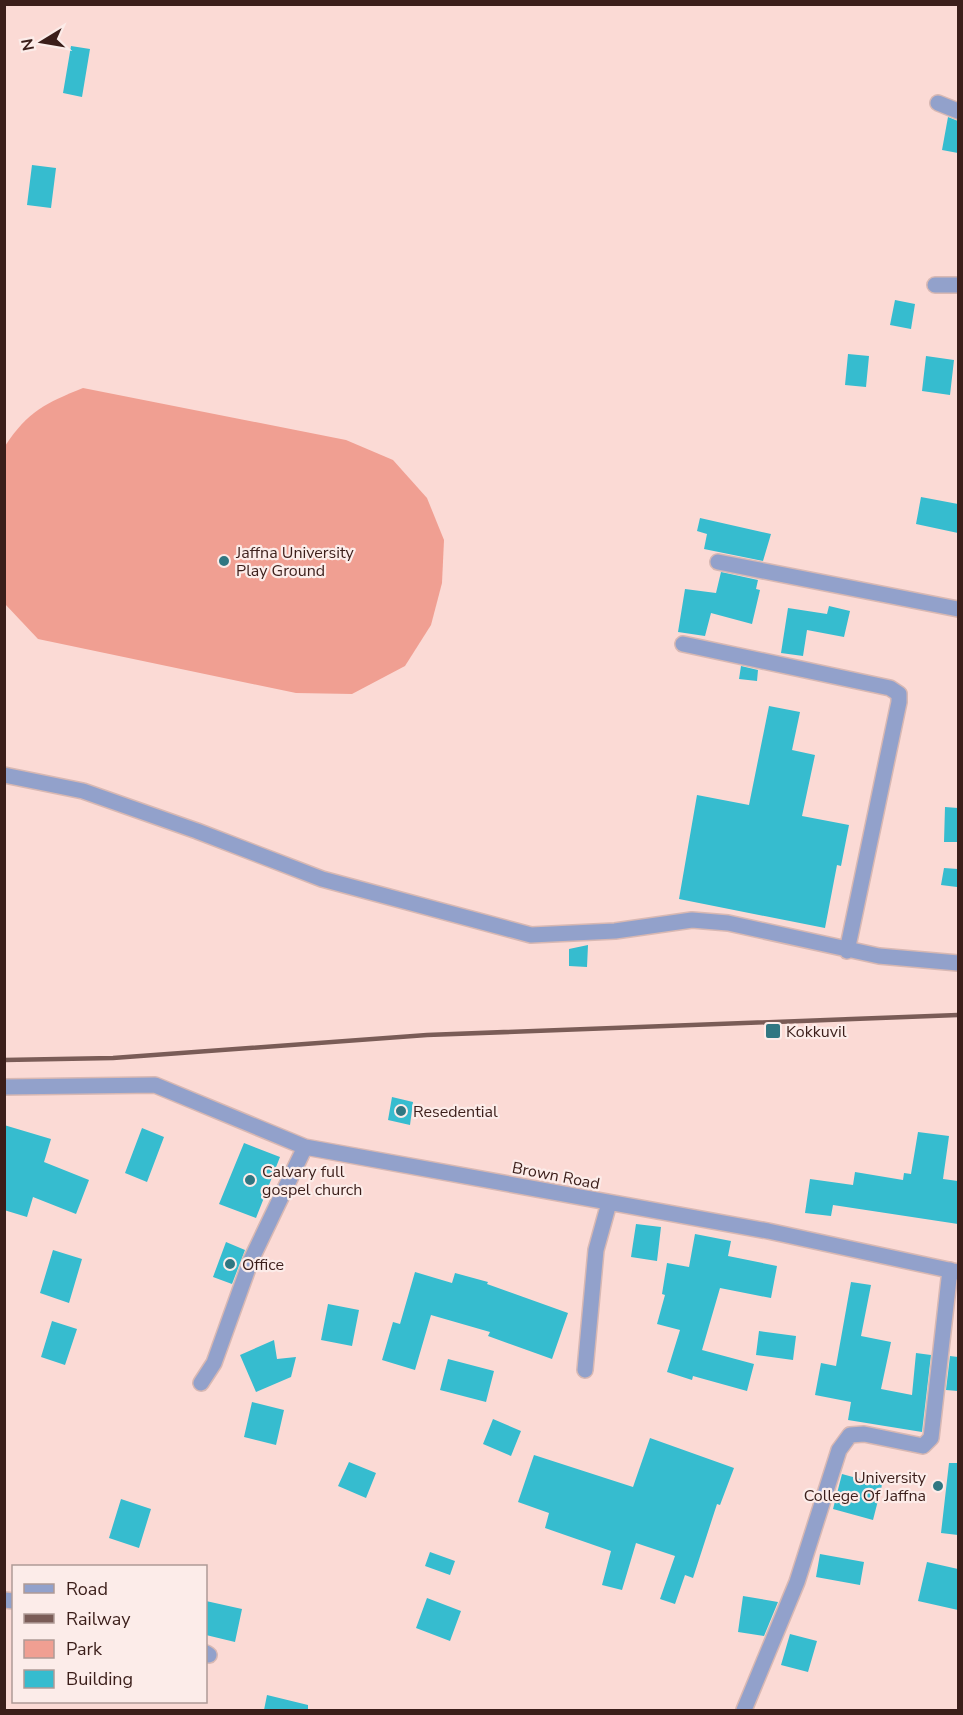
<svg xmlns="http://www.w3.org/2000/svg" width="963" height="1715" font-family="'Nunito Sans',sans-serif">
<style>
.green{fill:#f09f92}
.building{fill:#36bccf}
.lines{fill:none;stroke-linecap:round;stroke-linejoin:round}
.street-casing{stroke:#d8b8b3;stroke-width:18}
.street{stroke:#92a1cb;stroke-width:15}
.rail{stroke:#7a5c57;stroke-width:4.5}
.poi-dot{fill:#307782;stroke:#fcece9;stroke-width:2}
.labels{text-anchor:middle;stroke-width:4.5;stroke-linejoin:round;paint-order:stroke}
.poi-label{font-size:16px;fill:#3b1e1a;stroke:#fcece9;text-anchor:start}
.street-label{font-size:16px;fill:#3b1e1a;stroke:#fcece9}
</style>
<rect width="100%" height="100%" fill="#fbdad5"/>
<path class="green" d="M83,388L346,440L393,460L427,498L444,540L442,583L431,625L405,666L352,694L296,693L38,639L5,604V446C28,411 46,403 83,388Z"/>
<path class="building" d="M71,46L90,49L82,97L63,93Z
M948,117L958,121V153L942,150Z
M32,165L56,168L51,208L27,205Z
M895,300L915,304L911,329L890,325Z
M848,354L869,356L866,387L845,385Z
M926,356L954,360L950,395L922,391Z
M921,497L958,504V533L916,524Z
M700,518L771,534L763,561L704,549L707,534L697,531Z
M721,572L758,580L756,589L760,590L752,624L711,613L705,636L678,632L685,589L716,593Z
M829,606L850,611L844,637L807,630L803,656L781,653L788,608L827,614Z
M741,666L758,670L757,681L739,679Z
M769,706L800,712L792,750L815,755L802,816L849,825L841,866L837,865L825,928L679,899L697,795L749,805Z
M945,807L958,808V842H944Z
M944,868L958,869L957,887L941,885Z
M588,945L587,967L569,966V949Z
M392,1097L413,1102L410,1125L388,1120Z
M4,1125L51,1139L44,1162L89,1180L76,1214L33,1197L27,1217L4,1210Z
M142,1128L164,1137L147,1182L125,1173Z
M918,1132L949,1136L943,1179L958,1181V1224L833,1205L831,1216L805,1213L810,1179L853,1185L855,1172L903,1180L904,1173L911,1174Z
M244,1143L280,1157L256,1218L219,1204Z
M636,1224L661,1227L657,1261L631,1257Z
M695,1234L731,1241L728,1256L777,1266L771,1298L720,1288L702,1350L754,1364L747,1391L693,1376L692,1380L667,1372L680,1330L657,1324L665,1295L662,1294L667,1263L689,1267Z
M226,1242L245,1250L232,1284L213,1277Z
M53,1250L82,1259L69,1303L40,1293Z
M415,1272L452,1283L455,1273L488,1282L487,1284L568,1313L552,1359L488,1336L490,1332L431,1315L415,1370L382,1360L393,1322L400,1324Z
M851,1282L871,1285L861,1336L891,1342L881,1389L912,1395L916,1353L931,1355L922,1432L848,1420L851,1402L815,1395L821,1363L836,1366Z
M328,1304L359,1310L352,1346L321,1340Z
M52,1321L77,1329L65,1365L41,1357Z
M759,1331L796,1336L793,1360L756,1355Z
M274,1340L277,1359L296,1357L291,1377L256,1392L240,1355Z
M950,1356L958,1357V1391L946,1390Z
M448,1359L494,1371L486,1402L440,1390Z
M252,1402L284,1410L276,1445L244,1437Z
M493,1419L521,1431L511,1456L483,1444Z
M650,1438L734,1468L720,1505L717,1504L693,1578L685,1575L675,1604L660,1599L675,1556L636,1543L622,1590L602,1585L611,1551L545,1528L549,1513L518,1502L534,1455L633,1487Z
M349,1462L376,1473L366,1498L338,1486Z
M949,1463H958V1535L941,1533Z
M842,1474L882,1485L873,1520L833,1509Z
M121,1499L151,1509L139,1548L109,1538Z
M430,1552L455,1561L450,1575L425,1566Z
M820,1554L864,1562L860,1585L816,1577Z
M927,1562L958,1569V1610L918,1601Z
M743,1596L778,1602L764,1636L738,1632Z
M427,1598L461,1611L450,1641L416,1628Z
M206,1601L242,1609L235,1642L206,1635Z
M790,1634L817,1641L808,1672L781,1665Z
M267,1695L308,1705V1710H264Z"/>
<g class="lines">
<g class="street-casing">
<path id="street" d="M938,103L958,111
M935,285H958
M718,562L958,609
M683,644L890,688L899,694V702L847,951
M4,775L83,791L197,831L322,879L531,935L615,931L692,920L728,923L879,956L958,963
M4,1087L155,1085L305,1147L768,1231L958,1272
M585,1370L596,1250L609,1203
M201,1383L214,1363L251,1260L305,1147
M4,1600L14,1601
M206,1653L209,1655
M744,1710L797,1582L839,1450L850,1435L864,1434L923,1446L931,1438L950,1270"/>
</g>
<use href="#street" class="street"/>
<path class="rail" d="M4,1060L113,1058L427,1035L958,1015"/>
</g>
<g class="poi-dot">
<circle cx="224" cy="561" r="6"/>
<rect x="765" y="1023" width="16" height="16" rx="3"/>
<circle cx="401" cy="1111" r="6"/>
<circle cx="250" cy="1180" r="6"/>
<circle cx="230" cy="1264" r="6"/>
<circle cx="938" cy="1486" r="6"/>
</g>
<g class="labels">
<g class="poi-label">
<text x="236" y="558">Jaffna University<tspan x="236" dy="18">Play Ground</tspan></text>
<text x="786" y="1037">Kokkuvil</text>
<text x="413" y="1117">Resedential</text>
<text x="262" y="1177">Calvary full<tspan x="262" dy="18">gospel church</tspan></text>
<text x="242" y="1270">Office</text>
<text x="926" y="1483" text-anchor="end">University<tspan x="926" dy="18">College Of Jaffna</tspan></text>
</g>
<g class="street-label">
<text transform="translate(556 1175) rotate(11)" y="6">Brown Road</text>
</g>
</g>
<rect width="963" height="1715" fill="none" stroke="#3b1e1a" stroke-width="12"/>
<rect x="12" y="1565" width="195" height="138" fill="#fcece9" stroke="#af9a96" stroke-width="1.5"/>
<rect x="24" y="1584" width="30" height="9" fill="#92a1cb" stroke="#af9a96" stroke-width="1.5"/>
<text x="66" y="1595" font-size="18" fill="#3b1e1a">Road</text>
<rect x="24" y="1614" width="30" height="9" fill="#7a5c57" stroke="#af9a96" stroke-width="1.5"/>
<text x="66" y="1625" font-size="18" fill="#3b1e1a">Railway</text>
<rect x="24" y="1640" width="30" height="18" fill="#f09f92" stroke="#af9a96" stroke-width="1.5"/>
<text x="66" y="1655" font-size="18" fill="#3b1e1a">Park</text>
<rect x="24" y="1670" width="30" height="18" fill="#36bccf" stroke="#af9a96" stroke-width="1.5"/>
<text x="66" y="1685" font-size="18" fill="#3b1e1a">Building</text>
<g transform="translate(42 42) rotate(259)" stroke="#fcece9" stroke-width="4.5" paint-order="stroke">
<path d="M0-4.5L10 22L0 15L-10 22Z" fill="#3b1e1a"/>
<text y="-9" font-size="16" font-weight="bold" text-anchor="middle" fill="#3b1e1a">N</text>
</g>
</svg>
